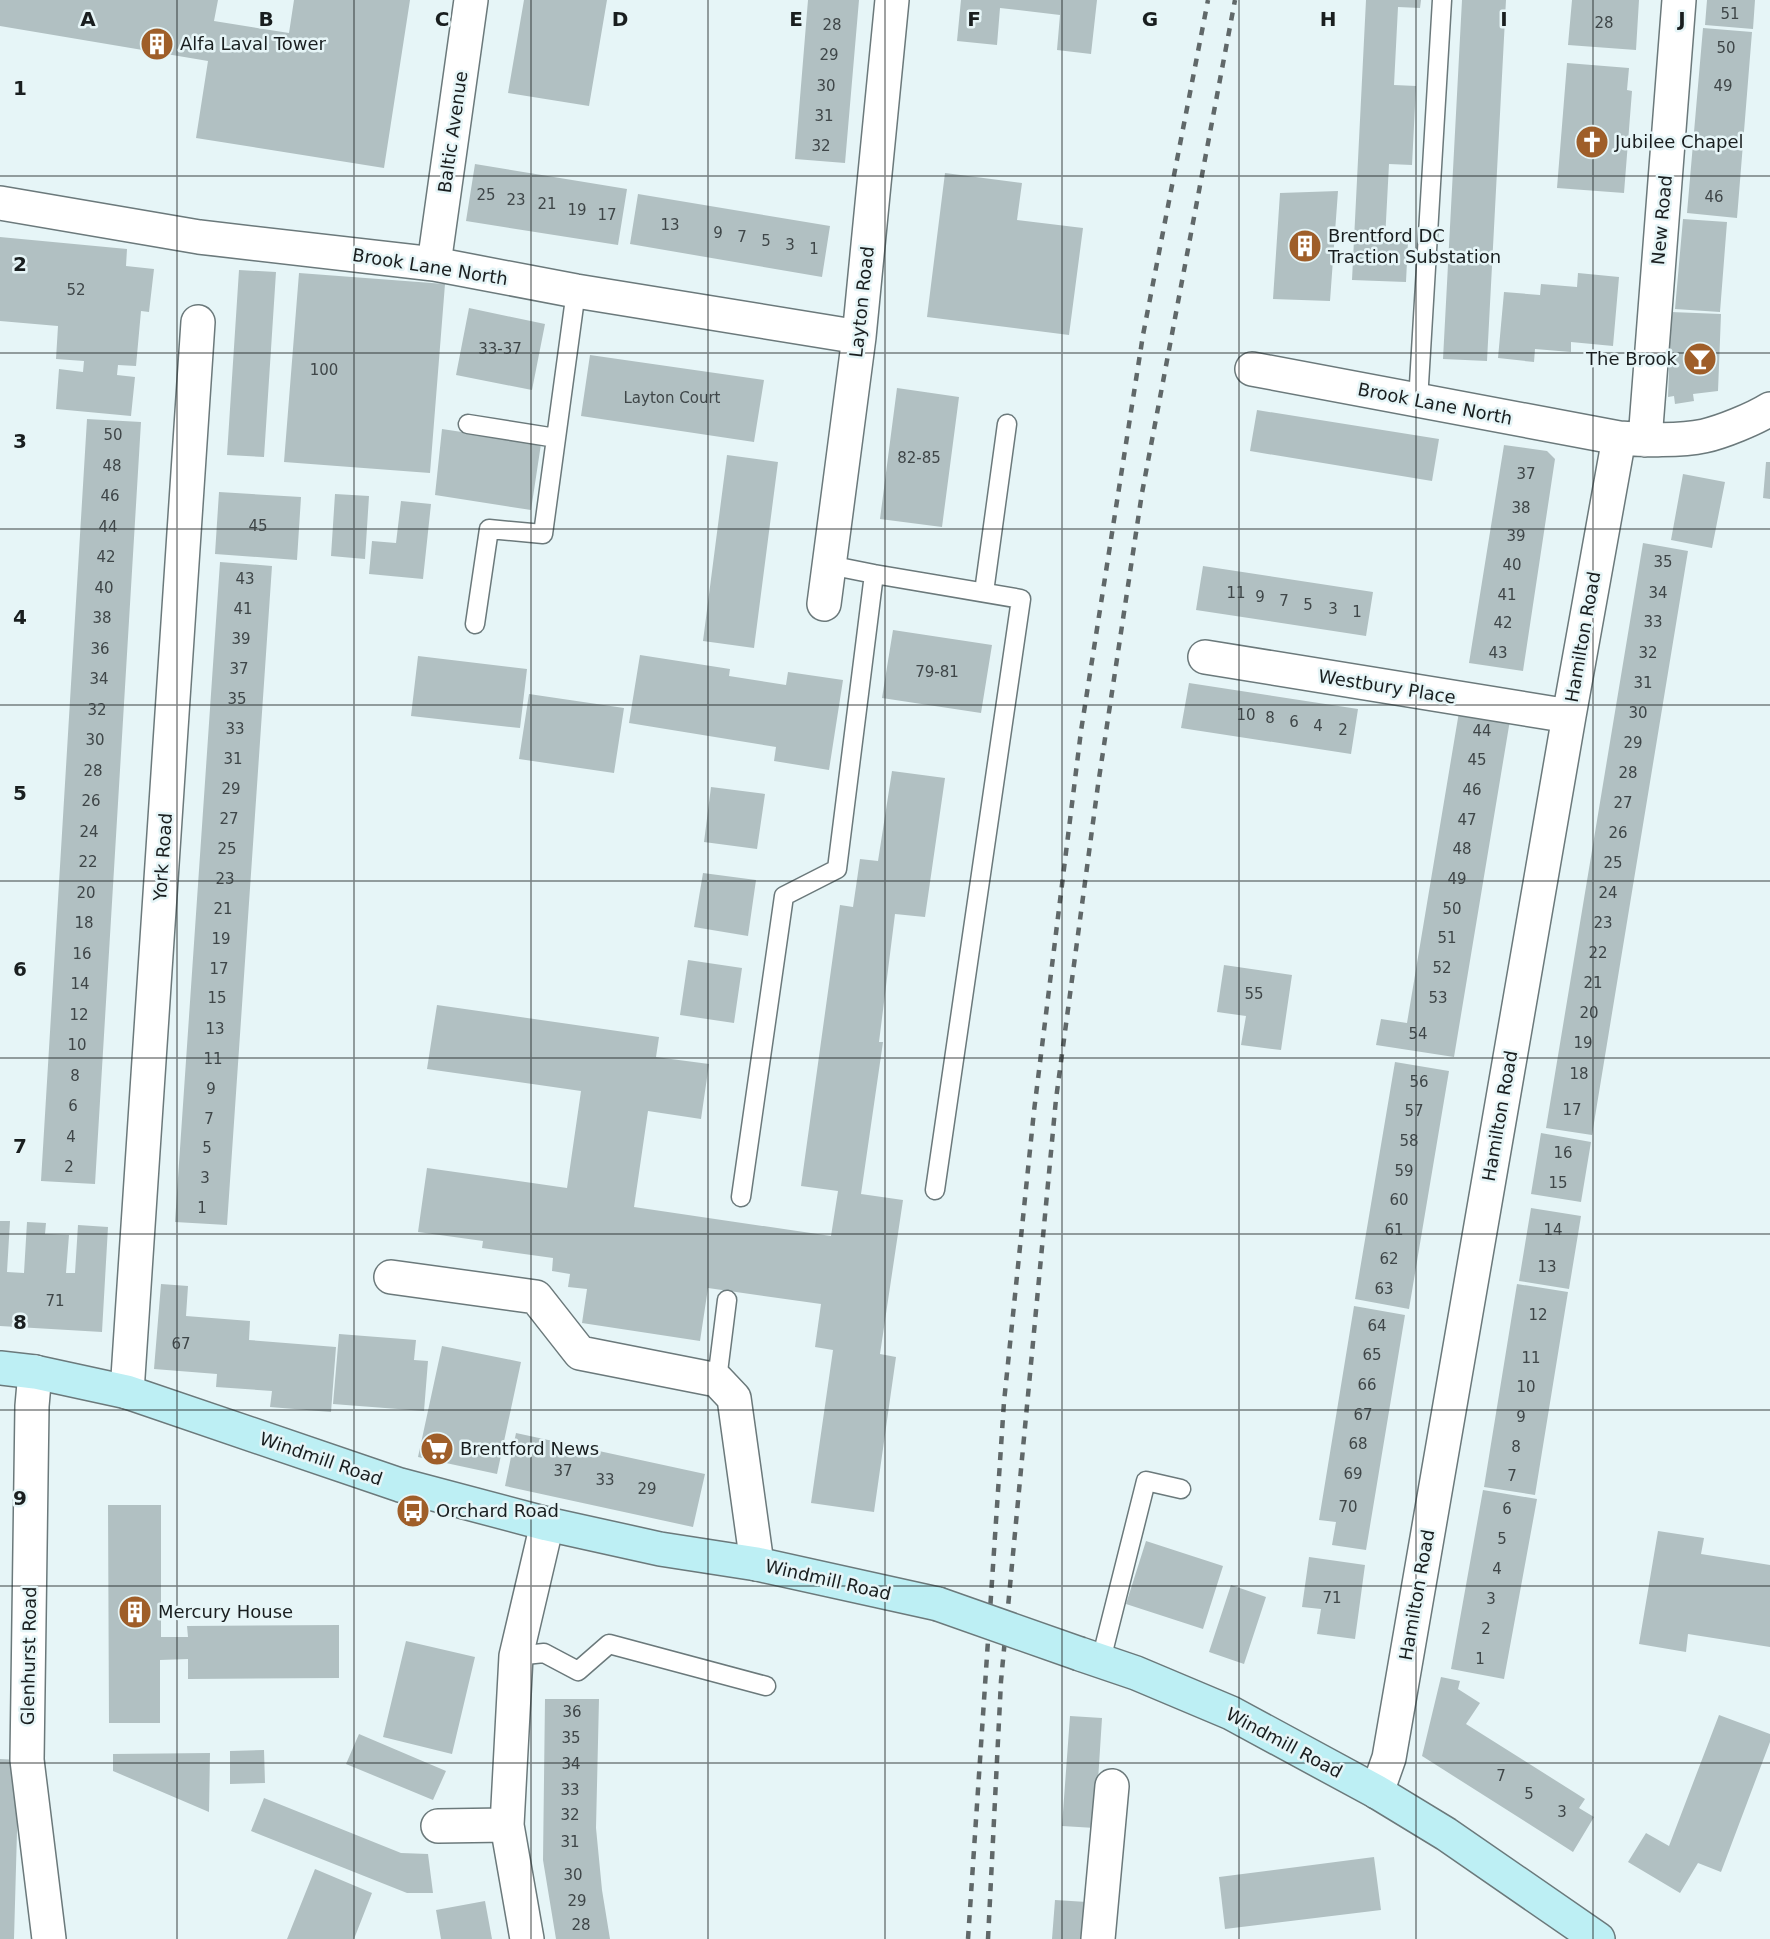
<svg xmlns="http://www.w3.org/2000/svg" width="1770" height="1939" font-family="'DejaVu Sans',sans-serif">
<style>
.building{fill:#b1c0c2}
.lines{fill:none;stroke-linecap:round;stroke-linejoin:round}
.service-casing{stroke:#6b797b;stroke-width:21}
.minor-casing{stroke:#6b797b;stroke-width:36}
.secondary-casing{stroke:#6b797b;stroke-width:36}
.service{stroke:#fff;stroke-width:18}
.minor{stroke:#fff;stroke-width:33}
.secondary{stroke:#bdeff4;stroke-width:33}
.rail{stroke:#606869;stroke-width:4.5;stroke-dasharray:8 8;stroke-linecap:butt}
.secondary-bridge-casing{stroke:#6b797b;stroke-width:36;stroke-linecap:butt}
.secondary-bridge{stroke:#bdeff4;stroke-width:33}
.grid{fill:none;stroke:#191e1f;stroke-width:1.5;stroke-opacity:0.55}
.labels{text-anchor:middle;stroke-width:5;stroke-linejoin:round;paint-order:stroke}
.number-label{font-size:15px;fill:#3f4648}
.poi-label{font-size:18px;fill:#191e1f;stroke:#e6f5f7;text-anchor:start}
.street-label{font-size:18px;fill:#191e1f;stroke:#e6f5f7}
.grid-label{font-size:20px;text-anchor:middle;font-weight:bold;fill:#191e1f;stroke:#e6f5f7;stroke-width:5;stroke-linejoin:round;paint-order:stroke}
</style>
<rect width="100%" height="100%" fill="#e6f5f7"/>
<path class="building" d="M0,0H218L214,21L289,33L294,0H410L384,168L196,138L208,61L0,26Z
M524,0H607L589,106L508,93Z
M808,0H859L845,163L795,159Z
M961,0H1097L1091,54L1057,50L1060,15L1000,8L997,45L957,41Z
M1366,0H1421L1420,8L1398,7L1394,85L1416,86L1412,165L1389,164L1385,240L1408,241L1406,282L1352,280Z
M1462,0H1506L1487,361L1443,359Z
M1572,0H1639L1636,50L1568,45Z
M1707,0H1755L1753,29L1705,25Z
M1703,28L1752,32L1737,218L1687,213Z
M1567,63L1629,68L1627,90L1632,91L1624,193L1557,188Z
M475,164L627,189L618,245L466,221Z
M945,173L1022,183L1017,220L1083,228L1069,335L927,317Z
M1338,191L1330,301L1273,299L1280,193Z
M638,194L830,226L822,277L630,244Z
M1683,219L1727,222L1720,312L1675,309Z
M0,237L127,249L126,266L154,269L149,312L141,311L136,366L118,365L117,375L135,377L131,416L56,409L59,369L83,372L84,361L56,359L58,326L0,321Z
M239,270L276,272L264,457L227,455Z
M299,273L445,284L430,473L284,462Z
M1578,273L1619,277L1613,346L1571,342V352L1535,349L1534,362L1498,358L1504,292L1540,295L1541,284L1577,287Z
M469,308L545,324L532,390L456,375Z
M1671,312L1721,314L1718,391L1693,394L1694,401L1675,404L1674,396L1668,397Z
M590,355L764,380L754,442L581,416Z
M897,388L959,397L942,527L880,519Z
M1257,410L1439,439L1432,481L1250,451Z
M87,419L141,422L95,1184L41,1181Z
M442,429L541,444L531,510L435,495Z
M1504,445L1547,451L1555,459L1523,671L1469,663Z
M727,455L778,462L754,648L703,641Z
M1766,462H1770V499L1763,498Z
M1683,474L1725,482L1712,548L1671,540Z
M219,492L301,497L297,560L215,554Z
M335,494L369,496L365,559L331,556Z
M401,501L431,504L423,579L369,574L372,541L396,543Z
M1643,543L1688,551L1592,1135L1546,1128Z
M220,562L272,566L227,1225L175,1222Z
M1203,566L1373,592L1366,636L1196,610Z
M893,630L992,645L981,713L882,698Z
M640,655L730,669L729,676L786,685L788,672L843,680L829,770L774,761L776,747L629,723Z
M418,656L527,669L520,728L411,716Z
M1189,683L1358,709L1351,754L1181,728Z
M529,694L624,708L614,773L519,759Z
M1459,712L1510,720L1454,1057L1376,1045L1381,1019L1407,1023Z
M892,771L945,778L925,917L895,914L879,1042H883L861,1194L903,1200L880,1354L896,1357L874,1512L811,1503L833,1350L815,1347L821,1304L708,1288L700,1341L582,1323L587,1289L568,1287L570,1274L552,1271L553,1258L482,1248L483,1241L418,1232L427,1168L567,1188L581,1091L427,1069L437,1005L659,1037L656,1057L709,1064L701,1119L648,1111L634,1207L831,1236L838,1191L801,1186L840,905L853,907L860,859L878,861Z
M711,787L765,794L757,849L704,842Z
M703,873L756,880L748,936L694,927Z
M688,960L742,968L734,1023L680,1015Z
M1224,965L1292,975L1281,1050L1241,1045L1246,1016L1217,1012Z
M1395,1062L1449,1071L1409,1309L1355,1299Z
M1541,1133L1591,1142L1581,1202L1531,1194Z
M1531,1208L1581,1216L1569,1289L1519,1281Z
M0,1221H10L7,1272L24,1273L27,1222L46,1223L45,1234L69,1235L66,1273H75L78,1225L108,1227L102,1332L0,1326Z
M161,1284L188,1286L186,1316L250,1321L249,1340L336,1347L331,1412L270,1407L272,1391L216,1387L217,1374L154,1369Z
M1517,1284L1568,1292L1535,1495L1484,1487Z
M1354,1306L1405,1315L1366,1550L1332,1545L1336,1522L1319,1520Z
M339,1334L416,1340L414,1360L428,1361L424,1411L333,1404Z
M442,1346L521,1362L497,1474L418,1457Z
M516,1433L705,1474L693,1527L505,1486Z
M1483,1490L1537,1499L1504,1679L1451,1669Z
M108,1505H161V1637H188L187,1626L339,1625V1678L188,1679V1659L160,1660V1723H109Z
M1658,1531L1704,1538L1701,1554L1770,1565V1647L1688,1634L1686,1652L1639,1644Z
M1146,1541L1223,1566L1203,1629L1126,1604Z
M1309,1557L1365,1565L1355,1639L1317,1634L1321,1609L1302,1607Z
M1231,1585L1266,1597L1244,1664L1209,1652Z
M406,1641L475,1657L452,1754L383,1737Z
M1441,1677L1460,1681L1458,1689L1480,1703L1466,1724L1585,1799L1579,1808L1594,1817L1573,1852L1422,1756Z
M545,1699H599L596,1828L602,1890L610,1939H556L543,1860Z
M1719,1715L1770,1734V1742L1721,1872L1698,1863L1680,1893L1628,1862L1646,1833L1669,1846Z
M1070,1716L1102,1718L1095,1828L1062,1826Z
M359,1734L446,1771L433,1800L346,1764Z
M264,1750L265,1783L230,1784V1751Z
M210,1753L209,1812L113,1771V1754Z
M0,1759L19,1760L14,1939H0Z
M264,1798L401,1853L428,1854L433,1893H407L251,1831Z
M1374,1857L1381,1910L1225,1929L1219,1877Z
M315,1869L372,1893L354,1939H287Z
M1055,1900L1087,1902L1084,1939H1052Z
M485,1901L492,1939H441L436,1910Z"/>
<g class="lines">
<g class="service-casing">
<path id="service" d="M1418,401L1442,0
M468,424L556,438
M874,574L1021,599L935,1190
M984,592L1007,424
M475,624L489,529L543,534L576,291
M741,1197L784,896L837,869L874,574L829,565
M717,1380L727,1300
M516,1656L544,1653L578,1671L609,1644L766,1686
M1101,1660L1146,1481L1181,1489"/>
</g>
<g class="minor-casing">
<path id="minor" d="M0,203L199,237L434,264L576,291L859,337
M434,264L471,0
M1252,369L1619,438C1643,440 1681,441 1704,436C1722,432 1754,419 1770,409
M1645,440L1679,0
M824,604L859,337L892,0
M1205,657L1569,716
M391,1277L536,1297L580,1353L717,1380L734,1398L757,1564
M35,1372L32,1406L27,1760L49,1939
M127,1392L198,322
M1377,1792L1389,1758L1569,716L1619,438
M438,1826L507,1825
M527,1939L507,1825L516,1656L547,1524
M1098,1939L1112,1786"/>
</g>
<g class="secondary-casing">
<path id="secondary" d="M0,1368L35,1372L127,1392L400,1485L547,1524L660,1549L757,1564L938,1604
M1080,1654L1136,1673L1231,1713L1377,1792L1446,1834L1598,1939"/>
</g>
<use href="#service" class="service"/>
<use href="#minor" class="minor"/>
<use href="#secondary" class="secondary"/>
<path class="rail" d="M968,1939L1004,1402L1034,1111L1081,731L1143,335L1208,0
M988,1939L1001,1681L1056,1099L1098,785L1142,493L1235,0"/>
<g class="secondary-bridge-casing">
<path id="secondary-bridge" d="M938,1604L1080,1654"/>
</g>
<use href="#secondary-bridge" class="secondary-bridge"/>
</g>
<path class="grid" d="M177,0V1939M354,0V1939M531,0V1939M708,0V1939M885,0V1939M1062,0V1939M1239,0V1939M1416,0V1939M1593,0V1939M0,176H1770M0,353H1770M0,529H1770M0,705H1770M0,881H1770M0,1058H1770M0,1234H1770M0,1410H1770M0,1586H1770M0,1763H1770"/>
<defs>
<g id="building-disc" transform="scale(1.725)"><circle r="9.5" fill="#9f5e29" stroke="#e6f5f7"/><path d="M-4-6H4V6H1V3H-1V6H-4ZM-2.5-4.3h1.7v1.8h-1.7ZM.8-4.3h1.7v1.8H.8ZM-2.5-1h1.7V.8h-1.7ZM.8-1h1.7V.8H.8Z" fill="#fff"/></g>
<g id="church-disc" transform="scale(1.725)"><circle r="9.5" fill="#9f5e29" stroke="#e6f5f7"/><path d="M-1.2-6h2.4v3.5h3.3v2.4h-3.3V6h-2.4V-.1h-3.3v-2.4h3.3Z" fill="#fff"/></g>
<g id="bar-disc" transform="scale(1.725)"><circle r="9.5" fill="#9f5e29" stroke="#e6f5f7"/><path d="M-6-5H6L.8 .8V4.5H3.5V6h-7V4.5H-.8V.8Z" fill="#fff"/></g>
<g id="supermarket-disc" transform="scale(1.725)"><circle r="9.5" fill="#9f5e29" stroke="#e6f5f7"/><path d="M-6-5.5h2.5l.6 2H6L4.5 2H-2.5L-4.4-4H-6ZM-1.5 3.2a1.3 1.3 0 1 0 .1 0ZM3 3.2a1.3 1.3 0 1 0 .1 0Z" fill="#fff"/></g>
<g id="bus-disc" transform="scale(1.725)"><circle r="9.5" fill="#9f5e29" stroke="#e6f5f7"/><path d="M-5-6H5V4H4V6H2V4H-2V6H-4V4H-5ZM-3.5-4V0h7V-4ZM-3.5 1.2v1.5H-2V1.2ZM2 1.2v1.5H3.5V1.2Z" fill="#fff"/></g>
</defs>
<g fill-rule="evenodd">
<use href="#building-disc" x="157" y="44"/>
<use href="#church-disc" x="1592" y="142"/>
<use href="#building-disc" x="1305" y="246"/>
<use href="#bar-disc" x="1700" y="359"/>
<use href="#supermarket-disc" x="437" y="1449"/>
<use href="#bus-disc" x="413" y="1511"/>
<use href="#building-disc" x="135" y="1612"/>
</g>
<g class="labels">
<g class="number-label">
<text x="1730" y="19">51</text>
<text x="1604" y="28">28</text>
<text x="832" y="30">28</text>
<text x="1726" y="53">50</text>
<text x="829" y="60">29</text>
<text x="826" y="91">30</text>
<text x="1723" y="91">49</text>
<text x="824" y="121">31</text>
<text x="821" y="151">32</text>
<text x="486" y="200">25</text>
<text x="1714" y="202">46</text>
<text x="516" y="205">23</text>
<text x="547" y="209">21</text>
<text x="577" y="215">19</text>
<text x="607" y="220">17</text>
<text x="670" y="230">13</text>
<text x="718" y="238">9</text>
<text x="742" y="242">7</text>
<text x="766" y="246">5</text>
<text x="790" y="250">3</text>
<text x="814" y="254">1</text>
<text x="76" y="295">52</text>
<text x="500" y="354">33-37</text>
<text x="324" y="375">100</text>
<text x="672" y="403">Layton Court</text>
<text x="113" y="440">50</text>
<text x="919" y="463">82-85</text>
<text x="112" y="471">48</text>
<text x="1526" y="479">37</text>
<text x="110" y="501">46</text>
<text x="1521" y="513">38</text>
<text x="258" y="531">45</text>
<text x="108" y="532">44</text>
<text x="1516" y="541">39</text>
<text x="106" y="562">42</text>
<text x="1663" y="567">35</text>
<text x="1512" y="570">40</text>
<text x="245" y="584">43</text>
<text x="104" y="593">40</text>
<text x="1236" y="598">11</text>
<text x="1658" y="598">34</text>
<text x="1507" y="600">41</text>
<text x="1260" y="602">9</text>
<text x="1284" y="606">7</text>
<text x="1308" y="610">5</text>
<text x="243" y="614">41</text>
<text x="1333" y="614">3</text>
<text x="1357" y="617">1</text>
<text x="102" y="623">38</text>
<text x="1653" y="627">33</text>
<text x="1503" y="628">42</text>
<text x="241" y="644">39</text>
<text x="100" y="654">36</text>
<text x="1498" y="658">43</text>
<text x="1648" y="658">32</text>
<text x="239" y="674">37</text>
<text x="937" y="677">79-81</text>
<text x="99" y="684">34</text>
<text x="1643" y="688">31</text>
<text x="237" y="704">35</text>
<text x="97" y="715">32</text>
<text x="1638" y="718">30</text>
<text x="1246" y="720">10</text>
<text x="1270" y="723">8</text>
<text x="1294" y="727">6</text>
<text x="1318" y="731">4</text>
<text x="235" y="734">33</text>
<text x="1343" y="735">2</text>
<text x="1482" y="736">44</text>
<text x="95" y="745">30</text>
<text x="1633" y="748">29</text>
<text x="233" y="764">31</text>
<text x="1477" y="765">45</text>
<text x="93" y="776">28</text>
<text x="1628" y="778">28</text>
<text x="231" y="794">29</text>
<text x="1472" y="795">46</text>
<text x="91" y="806">26</text>
<text x="1623" y="808">27</text>
<text x="229" y="824">27</text>
<text x="1467" y="825">47</text>
<text x="89" y="837">24</text>
<text x="1618" y="838">26</text>
<text x="227" y="854">25</text>
<text x="1462" y="854">48</text>
<text x="88" y="867">22</text>
<text x="1613" y="868">25</text>
<text x="225" y="884">23</text>
<text x="1457" y="884">49</text>
<text x="86" y="898">20</text>
<text x="1608" y="898">24</text>
<text x="223" y="914">21</text>
<text x="1452" y="914">50</text>
<text x="84" y="928">18</text>
<text x="1603" y="928">23</text>
<text x="1447" y="943">51</text>
<text x="221" y="944">19</text>
<text x="1598" y="958">22</text>
<text x="82" y="959">16</text>
<text x="1442" y="973">52</text>
<text x="219" y="974">17</text>
<text x="1593" y="988">21</text>
<text x="80" y="989">14</text>
<text x="1254" y="999">55</text>
<text x="217" y="1003">15</text>
<text x="1438" y="1003">53</text>
<text x="1589" y="1018">20</text>
<text x="79" y="1020">12</text>
<text x="215" y="1034">13</text>
<text x="1418" y="1039">54</text>
<text x="1583" y="1048">19</text>
<text x="77" y="1050">10</text>
<text x="213" y="1064">11</text>
<text x="1579" y="1079">18</text>
<text x="75" y="1081">8</text>
<text x="1419" y="1087">56</text>
<text x="211" y="1094">9</text>
<text x="73" y="1111">6</text>
<text x="1572" y="1115">17</text>
<text x="1414" y="1116">57</text>
<text x="209" y="1124">7</text>
<text x="71" y="1142">4</text>
<text x="1409" y="1146">58</text>
<text x="207" y="1153">5</text>
<text x="1563" y="1158">16</text>
<text x="69" y="1172">2</text>
<text x="1404" y="1176">59</text>
<text x="205" y="1183">3</text>
<text x="1558" y="1188">15</text>
<text x="1399" y="1205">60</text>
<text x="202" y="1213">1</text>
<text x="1394" y="1235">61</text>
<text x="1553" y="1235">14</text>
<text x="1389" y="1264">62</text>
<text x="1547" y="1272">13</text>
<text x="1384" y="1294">63</text>
<text x="55" y="1306">71</text>
<text x="1538" y="1320">12</text>
<text x="1377" y="1331">64</text>
<text x="181" y="1349">67</text>
<text x="1372" y="1360">65</text>
<text x="1531" y="1363">11</text>
<text x="1367" y="1390">66</text>
<text x="1526" y="1392">10</text>
<text x="1363" y="1420">67</text>
<text x="1521" y="1422">9</text>
<text x="1358" y="1449">68</text>
<text x="1516" y="1452">8</text>
<text x="563" y="1476">37</text>
<text x="1353" y="1479">69</text>
<text x="1512" y="1481">7</text>
<text x="605" y="1485">33</text>
<text x="647" y="1494">29</text>
<text x="1348" y="1512">70</text>
<text x="1507" y="1514">6</text>
<text x="1502" y="1544">5</text>
<text x="1497" y="1574">4</text>
<text x="1332" y="1603">71</text>
<text x="1491" y="1604">3</text>
<text x="1486" y="1634">2</text>
<text x="1480" y="1664">1</text>
<text x="572" y="1717">36</text>
<text x="571" y="1743">35</text>
<text x="571" y="1769">34</text>
<text x="1501" y="1781">7</text>
<text x="570" y="1795">33</text>
<text x="1529" y="1799">5</text>
<text x="1562" y="1817">3</text>
<text x="570" y="1820">32</text>
<text x="570" y="1847">31</text>
<text x="573" y="1880">30</text>
<text x="577" y="1906">29</text>
<text x="581" y="1930">28</text>
</g>
<g class="poi-label">
<text x="180" y="50">Alfa Laval Tower</text>
<text x="1615" y="148">Jubilee Chapel</text>
<text x="1328" y="242">Brentford DC<tspan x="1328" dy="21">Traction Substation</tspan></text>
<text x="1677" y="365" text-anchor="end">The Brook</text>
<text x="460" y="1455">Brentford News</text>
<text x="436" y="1517">Orchard Road</text>
<text x="158" y="1618">Mercury House</text>
</g>
<g class="street-label">
<text transform="translate(453 132) rotate(-82)" y="6">Baltic Avenue</text>
<text transform="translate(1662 220) rotate(-85)" y="6">New Road</text>
<text transform="translate(430 267) rotate(9)" y="6">Brook Lane North</text>
<text transform="translate(862 302) rotate(-84)" y="6">Layton Road</text>
<text transform="translate(1435 404) rotate(11)" y="6">Brook Lane North</text>
<text transform="translate(1583 637) rotate(-80)" y="6">Hamilton Road</text>
<text transform="translate(1387 687) rotate(9)" y="6">Westbury Place</text>
<text transform="translate(163 857) rotate(-86)" y="6">York Road</text>
<text transform="translate(1500 1116) rotate(-80)" y="6">Hamilton Road</text>
<text transform="translate(321 1459) rotate(19)" y="6">Windmill Road</text>
<text transform="translate(828 1580) rotate(13)" y="6">Windmill Road</text>
<text transform="translate(1417 1595) rotate(-80)" y="6">Hamilton Road</text>
<text transform="translate(29 1656) rotate(-89)" y="6">Glenhurst Road</text>
<text transform="translate(1284 1743) rotate(28)" y="6">Windmill Road</text>
</g>
</g>
<g class="grid-label">
<text x="88" y="26">A</text>
<text x="266" y="26">B</text>
<text x="442" y="26">C</text>
<text x="620" y="26">D</text>
<text x="796" y="26">E</text>
<text x="974" y="26">F</text>
<text x="1150" y="26">G</text>
<text x="1328" y="26">H</text>
<text x="1504" y="26">I</text>
<text x="1682" y="26">J</text>
<text x="20" y="95">1</text>
<text x="20" y="271">2</text>
<text x="20" y="448">3</text>
<text x="20" y="624">4</text>
<text x="20" y="800">5</text>
<text x="20" y="976">6</text>
<text x="20" y="1153">7</text>
<text x="20" y="1329">8</text>
<text x="20" y="1505">9</text>
</g>
</svg>
